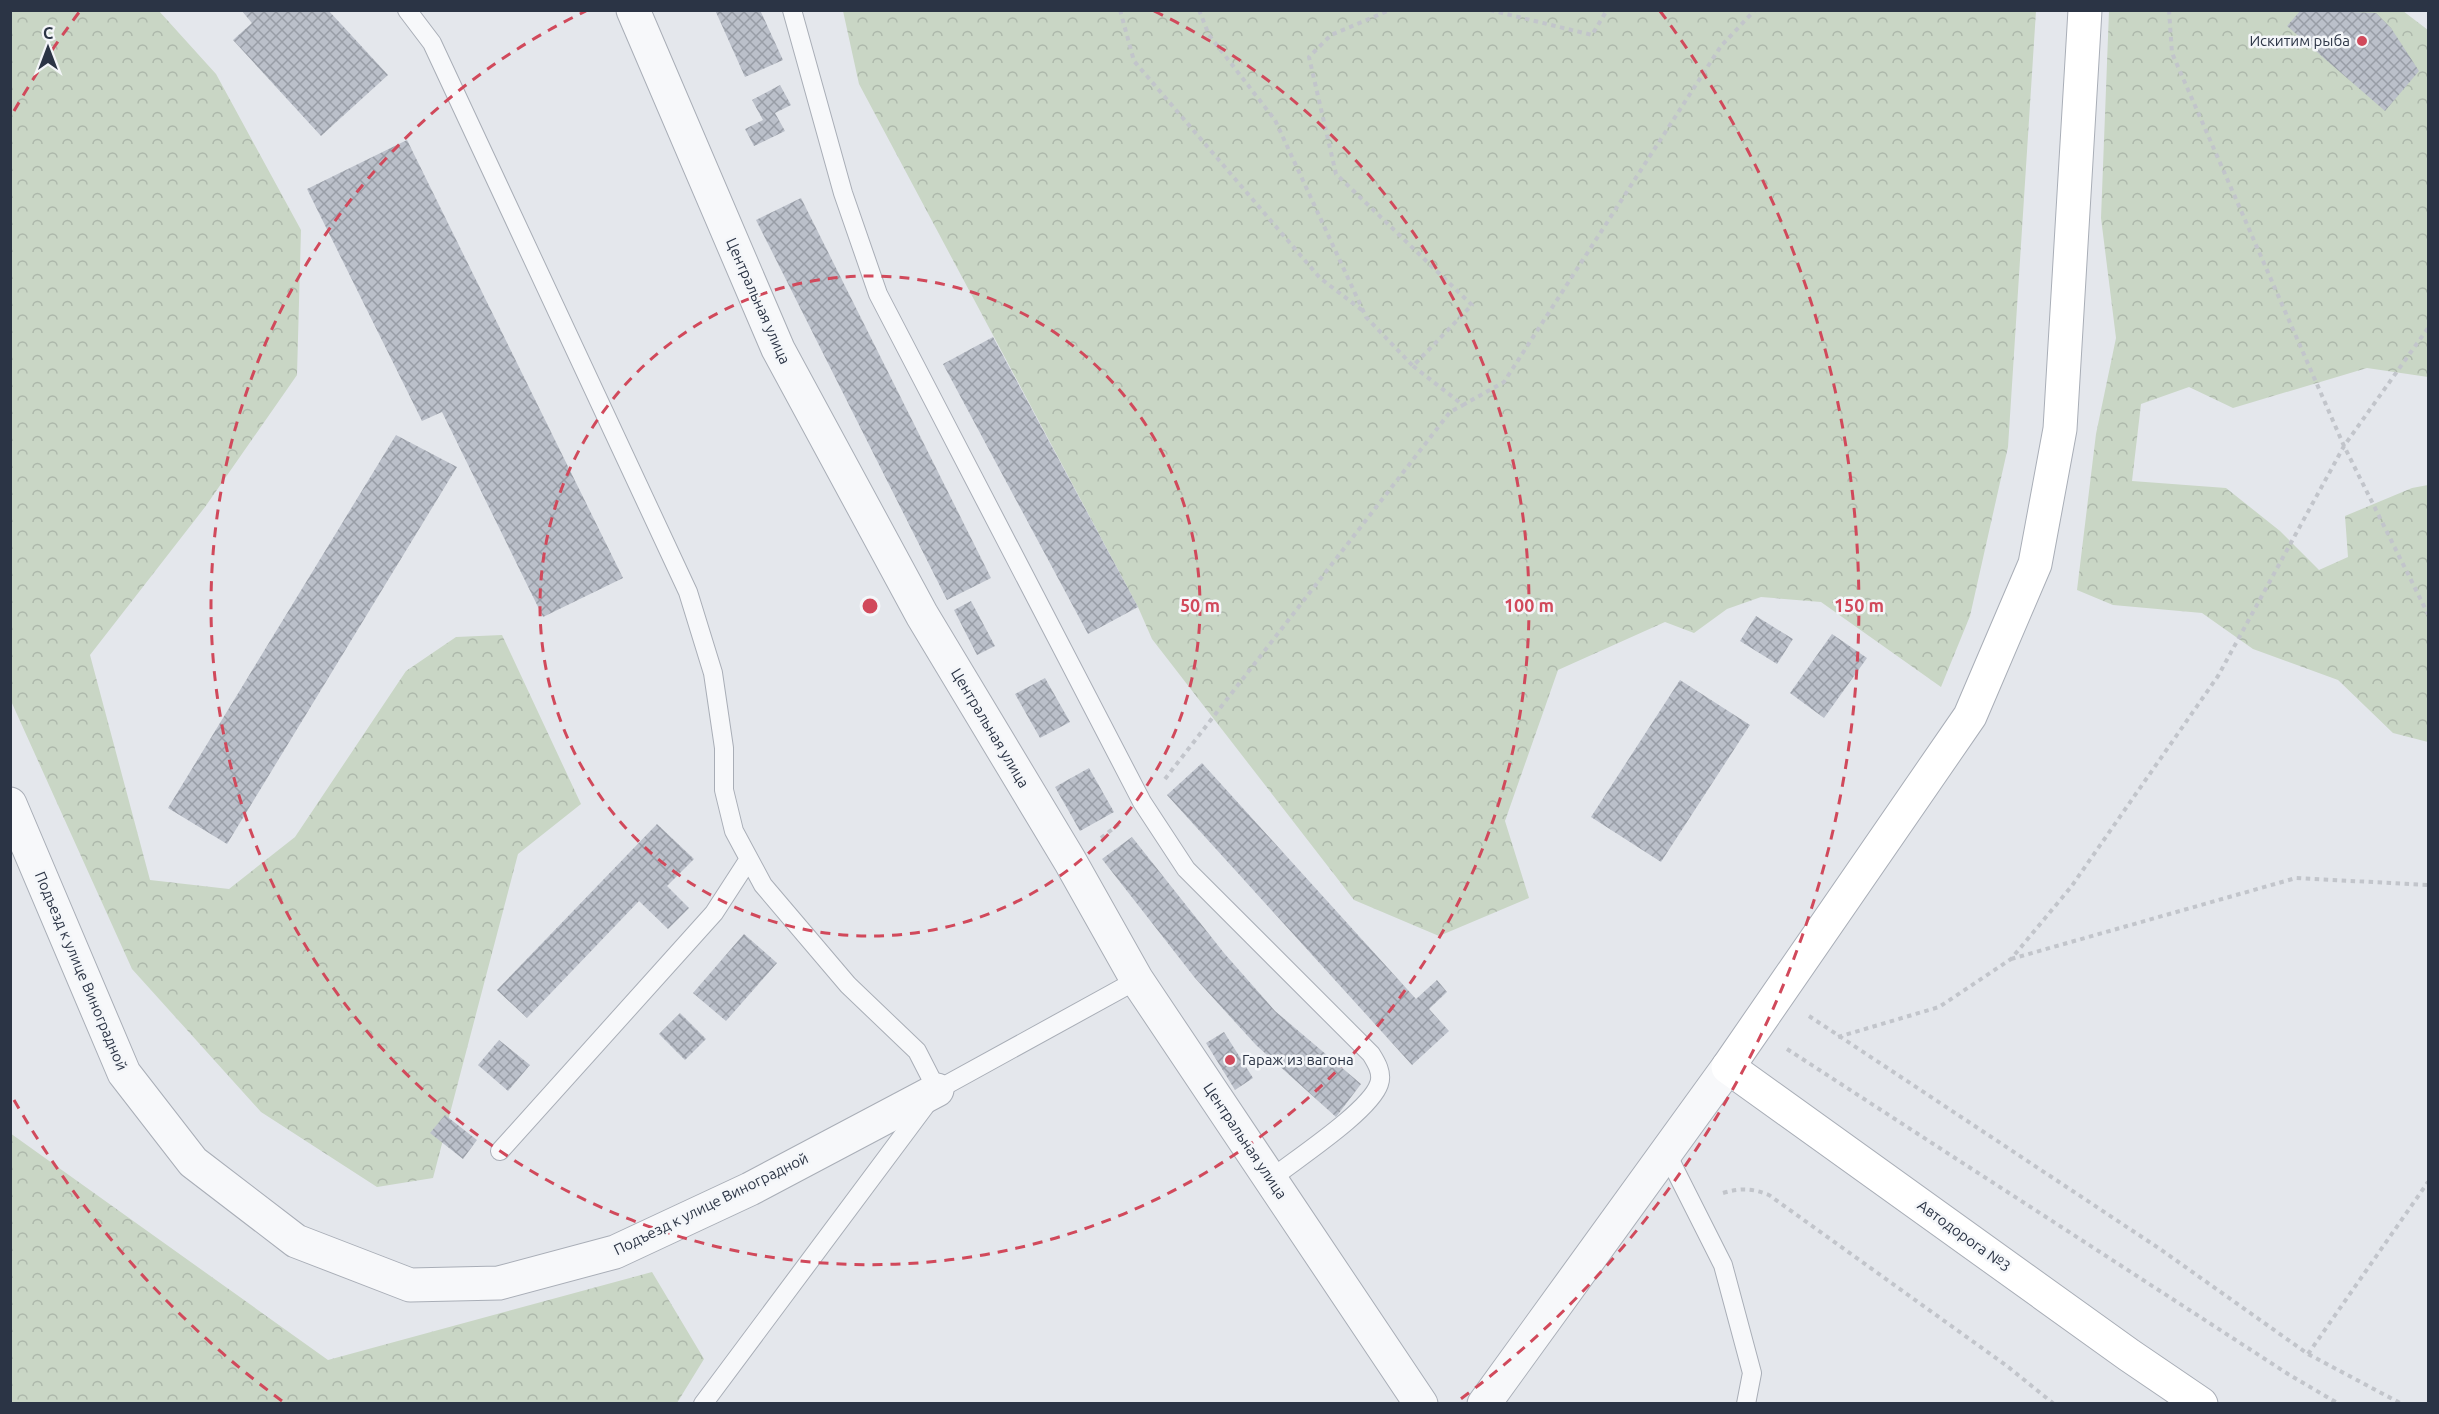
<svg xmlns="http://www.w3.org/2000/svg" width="2439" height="1414" font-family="Ubuntu,sans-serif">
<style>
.forest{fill:url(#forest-crowns)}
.building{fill:url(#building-cross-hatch)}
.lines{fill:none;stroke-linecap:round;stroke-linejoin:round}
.lane-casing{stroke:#a9aeb7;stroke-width:20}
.street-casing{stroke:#a9aeb7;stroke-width:35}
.secondary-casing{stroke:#a9aeb7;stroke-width:35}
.path{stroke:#c2c5cb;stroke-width:4;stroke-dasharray:4.5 4.5;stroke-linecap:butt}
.lane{stroke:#f7f8fa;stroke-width:18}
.street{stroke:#f7f8fa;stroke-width:33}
.secondary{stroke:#fff;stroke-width:33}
.ring{fill:none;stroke:#d1495b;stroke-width:3;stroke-dasharray:10 8}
.poi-dot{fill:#d1495b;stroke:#f4f6f9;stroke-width:2}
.labels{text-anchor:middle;stroke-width:5;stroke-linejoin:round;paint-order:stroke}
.poi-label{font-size:15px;fill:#2b3445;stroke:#f4f6f9;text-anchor:end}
.street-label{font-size:15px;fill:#2b3445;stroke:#f4f6f9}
.centre{fill:#d1495b;stroke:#f4f6f9;stroke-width:3}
.ring-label{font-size:18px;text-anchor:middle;font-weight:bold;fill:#d1495b;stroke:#f4f6f9;stroke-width:5;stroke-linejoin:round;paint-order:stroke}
</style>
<defs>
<pattern id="forest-crowns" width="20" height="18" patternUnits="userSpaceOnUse" patternTransform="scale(1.5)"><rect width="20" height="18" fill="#c9d6c5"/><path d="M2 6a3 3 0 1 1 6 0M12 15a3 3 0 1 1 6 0" fill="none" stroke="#adb8ab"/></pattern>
<pattern id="building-cross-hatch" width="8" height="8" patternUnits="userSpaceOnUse" patternTransform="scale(1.5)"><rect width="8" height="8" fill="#bbc0ca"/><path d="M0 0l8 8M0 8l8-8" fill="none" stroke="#989da6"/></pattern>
</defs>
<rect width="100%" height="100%" fill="#e4e7ec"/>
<path class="forest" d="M10,11H159L216,74L301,230L297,375L205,507L90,655L150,880L229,889L295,837L406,671L456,637L502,635L581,804L518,854L433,1178L377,1187L261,1112L132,969L11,701Z
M843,11H2036L2008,447L1970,616L1941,687L1821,602L1761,597L1727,609L1694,633L1665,622L1558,670L1505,821L1529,898L1439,936L1354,900L1152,639L1138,607L859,84Z
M2109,11H2403L2428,30V377L2367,368L2233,408L2189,387L2141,404L2132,481L2226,488L2280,531L2319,570L2348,557L2345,516L2412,488L2428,485V742L2393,733L2338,680L2253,649L2202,613L2113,605L2077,590L2096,434L2116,338L2101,218Z
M10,1133L328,1360L652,1272L704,1359L677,1403H11Z"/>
<path class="building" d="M241,10H328L388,75L321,136L233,40L252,23Z
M715,10H760L783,60L745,77Z
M2301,10L2376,13L2391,28L2419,71L2385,111L2287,26Z
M780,85L791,105L775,113L785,131L754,146L745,129L763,120L752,100Z
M407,140L623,578L543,617L442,412L422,421L307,189Z
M801,198L991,578L947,600L756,220Z
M993,337L1138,607L1088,634L943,364Z
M396,435L457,467L227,844L168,808Z
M971,601L995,646L977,655L954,610Z
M1756,616L1793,639L1777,664L1740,641Z
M1832,634L1867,658L1824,718L1790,693Z
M1045,678L1070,722L1040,738L1015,694Z
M1680,680L1750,725L1661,862L1591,817Z
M1202,763L1416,999L1437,980L1447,992L1429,1009L1449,1031L1412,1065L1167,795Z
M1089,768L1114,812L1080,831L1055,787Z
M657,824L694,859L667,886L689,908L668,929L639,901L527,1018L497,990Z
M1132,837L1224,953L1275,1011L1361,1084L1336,1117L1256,1045L1195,978L1102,859Z
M744,934L777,963L726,1021L693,993Z
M680,1013L706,1039L685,1060L659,1034Z
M1224,1032L1253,1078L1235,1090L1206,1043Z
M499,1040L530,1065L508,1091L478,1065Z
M445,1115L477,1140L463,1159L430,1133Z"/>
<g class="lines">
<g class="lane-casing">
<path id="lane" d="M407,10L432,43L688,592L713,673L724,748V790L734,831L763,885L848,985L917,1051L937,1090
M792,10L843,193L878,294L1142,802L1186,869L1371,1054C1376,1062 1383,1073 1379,1084C1370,1111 1296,1159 1271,1179
M500,1151L714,913L749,859
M1666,1152L1723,1265L1752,1373L1746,1404
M703,1404L937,1090L1137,980"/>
</g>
<g class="street-casing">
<path id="street" d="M633,10L778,349L922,615L1070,861L1137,980L1421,1404
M10,804L124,1073L193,1162L296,1241L410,1285L499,1283L615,1252L750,1189L937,1090
M1484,1404L1728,1067"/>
</g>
<g class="secondary-casing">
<path id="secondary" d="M2085,10L2060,429L2035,564L1970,716L1728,1067L2129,1355L2201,1404"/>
</g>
<path class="path" d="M1120,10L1134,61L1320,278L1363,311
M1199,10L1209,35L1275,120L1366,317L1413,366L1472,305L1336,174L1309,57L1331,35L1390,10
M1490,10L1592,35L1607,10
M2169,10L2172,53L2344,446L2428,614
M1413,366L1463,405L1504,382L1721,46L1755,10
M1165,779L1450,412L1463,405
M1101,838L1119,824
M2011,959L2296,878L2428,885
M1809,1016L2160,1249L2308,1354L2402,1404
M1838,1037L1939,1007L2011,959L2071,887L2218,676L2344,446L2428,328
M1787,1049L2288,1374L2339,1404
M1723,1193C1740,1188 1752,1188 1769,1195L2007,1366L2054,1404
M2308,1354L2428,1182"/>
<use href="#lane" class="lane"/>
<use href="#street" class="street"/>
<use href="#secondary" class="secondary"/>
</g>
<g class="ring">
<circle cx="870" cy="606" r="330"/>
<path d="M1154 11A659 659 0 1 1 586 11"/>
<path d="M282 1401A989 989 0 0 1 14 1100M14 111A989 989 0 0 1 80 11M1660 11A989 989 0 0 1 1458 1401"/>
</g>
<g class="poi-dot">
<circle cx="2362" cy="41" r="6"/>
<circle cx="1230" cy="1060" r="6"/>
</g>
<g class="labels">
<g class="poi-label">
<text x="2350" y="46">Искитим рыба</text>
<text x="1242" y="1065" text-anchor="start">Гараж из вагона</text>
</g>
<g class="street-label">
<text transform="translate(758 301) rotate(66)" y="5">Центральная улица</text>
<text transform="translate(990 728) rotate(59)" y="5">Центральная улица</text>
<text transform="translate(81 971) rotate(67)" y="5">Подъезд к улице Виноградной</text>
<text transform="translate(1245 1141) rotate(56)" y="5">Центральная улица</text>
<text transform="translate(711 1204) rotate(-26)" y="5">Подъезд к улице Виноградной</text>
<text transform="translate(1964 1236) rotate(36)" y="5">Автодорога №3</text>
</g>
</g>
<circle cx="870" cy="606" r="9" class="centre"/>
<g class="ring-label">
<text x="1200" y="612">50 m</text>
<text x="1529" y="612">100 m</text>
<text x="1859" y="612">150 m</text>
</g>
<rect width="2439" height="1414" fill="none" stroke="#2b3445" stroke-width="24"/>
<g transform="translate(48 48)" stroke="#f4f6f9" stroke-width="4.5" paint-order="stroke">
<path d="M0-4.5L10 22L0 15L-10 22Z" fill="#2b3445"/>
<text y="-9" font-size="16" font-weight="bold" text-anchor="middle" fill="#2b3445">С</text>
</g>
</svg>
